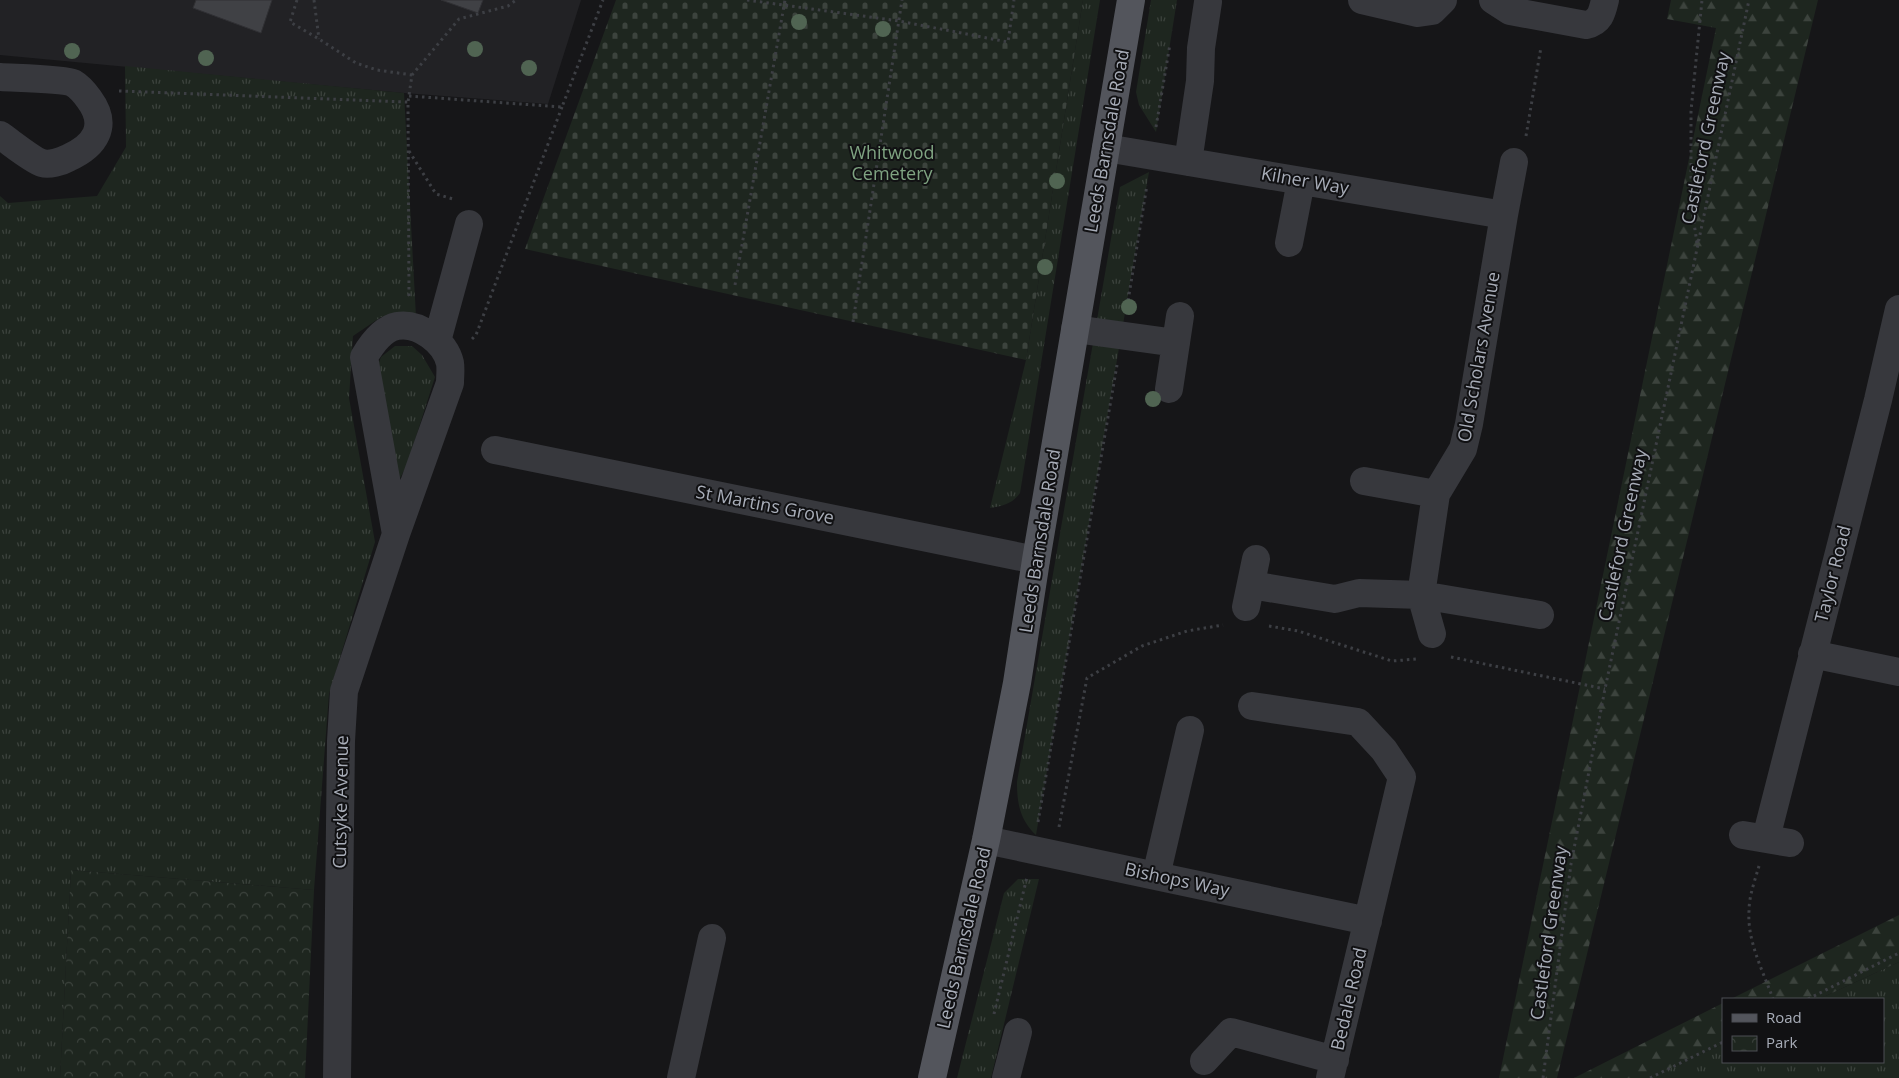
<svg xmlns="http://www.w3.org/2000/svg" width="1899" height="1078" font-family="'Open Sans',sans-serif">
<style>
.built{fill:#222225}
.grass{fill:url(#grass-tufts)}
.forest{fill:url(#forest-firs)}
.cemetery{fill:url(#cemetery-stones)}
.park{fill:url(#park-crowns)}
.building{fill:#404145;stroke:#303034}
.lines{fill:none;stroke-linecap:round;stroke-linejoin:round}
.path{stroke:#3d3f44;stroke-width:3;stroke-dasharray:2.5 4;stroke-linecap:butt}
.minor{stroke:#37383d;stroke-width:28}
.major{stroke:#53555c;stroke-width:28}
.tree{fill:#506452}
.labels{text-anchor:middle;stroke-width:4;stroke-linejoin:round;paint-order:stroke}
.street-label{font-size:18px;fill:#a8adb8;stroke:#111113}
.park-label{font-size:18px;fill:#7fa381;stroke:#111113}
</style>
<defs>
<pattern id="grass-tufts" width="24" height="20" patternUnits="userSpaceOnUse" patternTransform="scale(1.25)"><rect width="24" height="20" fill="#1e261f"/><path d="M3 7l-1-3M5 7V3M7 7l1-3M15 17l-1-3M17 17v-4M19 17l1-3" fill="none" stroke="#3c433d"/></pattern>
<pattern id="forest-firs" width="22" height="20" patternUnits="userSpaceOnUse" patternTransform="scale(1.25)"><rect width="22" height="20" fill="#1e261f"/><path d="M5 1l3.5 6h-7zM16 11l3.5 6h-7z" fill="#3c433d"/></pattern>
<pattern id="cemetery-stones" width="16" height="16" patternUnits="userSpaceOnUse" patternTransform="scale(1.25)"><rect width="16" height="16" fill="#1e261f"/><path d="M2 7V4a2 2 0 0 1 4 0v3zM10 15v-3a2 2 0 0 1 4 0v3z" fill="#3c433d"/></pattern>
<pattern id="park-crowns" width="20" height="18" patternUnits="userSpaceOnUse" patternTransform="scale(1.25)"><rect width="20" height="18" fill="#1e261f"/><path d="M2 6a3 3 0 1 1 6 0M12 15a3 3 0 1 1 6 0" fill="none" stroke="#3c433d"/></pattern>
</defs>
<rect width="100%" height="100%" fill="#161618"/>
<path class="built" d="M0,0H581L548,104L404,93L0,55Z"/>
<path class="grass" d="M1083,0H1100L1020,493C1012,504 1003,506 990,508L1026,360Z
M1151,0H1177L1156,132L1139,105L1136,92Z
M125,66L404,93L416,317H381L353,336L349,398L375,542L329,694L314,890L71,870L60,1078H0V196L8,203L97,196L126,147Z
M1149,172L1036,835C1020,820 1017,803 1017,782L1120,187Z
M395,346H412L422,355L435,377L407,465L398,482L376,370L381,357Z
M1018,879H1039L991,1078H957L1004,893Z
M1899,962V1078H1649L1723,1044V1062H1883V999H1819Z"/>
<path class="forest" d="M1671,0H1818L1557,1078H1499L1716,28L1667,19Z
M1899,915V962L1819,999H1731Z
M1723,1003V1044L1649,1078H1574Z"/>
<path class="cemetery" d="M616,0H1083L1026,360L525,249Z"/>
<path class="park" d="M71,870L314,890L305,1078H60Z"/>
<path class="building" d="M196,0H272L261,33L193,8Z
M441,0H483L478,13Z"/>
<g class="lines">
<path class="path" d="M297,0L290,22L319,39L356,63L377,70L412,75
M314,0L319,39
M747,0L899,21L1008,42L1014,0
M119,91L408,102
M409,96L562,107L603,0
M1156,127L1170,44
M1526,136L1541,47
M409,151L436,194L453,199
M1697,243L1691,203V111L1702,0
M735,285L785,0
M409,296L408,102L412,75L459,19L508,6L516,0
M1127,307L1147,185
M853,322L902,0
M472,339L476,335L562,107
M1269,626L1298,631L1392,661L1417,659
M1451,657L1605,689
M1038,822L1117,365
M1059,827L1087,678L1142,646L1187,631L1223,625
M1759,866C1755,880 1749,896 1749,911C1747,941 1763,971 1773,999
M1808,999L1899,953
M994,1014L1027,877
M1543,1078L1571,864L1605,689L1749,0
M1650,1078L1723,1042"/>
<path class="minor" d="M1362,0L1418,13L1432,11L1443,0
M1493,0L1510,11L1586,25C1600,22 1602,13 1605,0
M0,77C13,78 64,79 73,83C80,87 84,92 89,99C109,126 95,146 68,158C61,162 49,165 42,163C32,160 9,141 0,135
M1106,148L1504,215
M1188,162L1200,81L1201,48L1208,2
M1289,243L1301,181
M1075,329L1176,343
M437,341L469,224
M1169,389L1180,316
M495,450L1036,560
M1364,481L1436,494
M1251,585L1335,599L1359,593L1421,595L1540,615
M1246,607L1256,559
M1432,634L1421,595L1436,494L1463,449L1469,424L1504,215L1514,162
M1812,654L1899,672
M1252,706L1358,722L1384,750L1402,777L1330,1078
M1743,835L1790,843
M1766,838L1878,400L1899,309
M986,840L1368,921
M1156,876L1190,730
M1204,1061L1231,1032L1335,1060
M337,1078L341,741L344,691L396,534L450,383C450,377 451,369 450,363C445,342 419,322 397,326C382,329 371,345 364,357L396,534
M681,1078L712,938
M1006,1078L1018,1032"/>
<path class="major" d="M932,1078L986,840L1017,683L1036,560L1131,0"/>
</g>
<g class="tree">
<circle cx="799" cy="22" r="8"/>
<circle cx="883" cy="29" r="8"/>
<circle cx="475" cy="49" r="8"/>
<circle cx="72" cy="51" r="8"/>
<circle cx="206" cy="58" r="8"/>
<circle cx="529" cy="68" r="8"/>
<circle cx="1057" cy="181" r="8"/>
<circle cx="1045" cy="267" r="8"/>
<circle cx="1129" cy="307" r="8"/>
<circle cx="1153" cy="399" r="8"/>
</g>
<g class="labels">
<g class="street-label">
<text transform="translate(1706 138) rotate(-78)" y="6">Castleford Greenway</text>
<text transform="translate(1107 141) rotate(-80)" y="6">Leeds Barnsdale Road</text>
<text transform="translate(1305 181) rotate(10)" y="6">Kilner Way</text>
<text transform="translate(1479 357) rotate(-80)" y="6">Old Scholars Avenue</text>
<text transform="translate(765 505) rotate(11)" y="6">St Martins Grove</text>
<text transform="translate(1623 535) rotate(-78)" y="6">Castleford Greenway</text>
<text transform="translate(1040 541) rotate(-81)" y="6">Leeds Barnsdale Road</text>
<text transform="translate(1833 574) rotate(-76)" y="6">Taylor Road</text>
<text transform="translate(341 802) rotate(-89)" y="6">Cutsyke Avenue</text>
<text transform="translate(1177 880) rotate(12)" y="6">Bishops Way</text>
<text transform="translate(1549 933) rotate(-82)" y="6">Castleford Greenway</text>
<text transform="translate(964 938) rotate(-77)" y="6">Leeds Barnsdale Road</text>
<text transform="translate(1349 999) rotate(-77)" y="6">Bedale Road</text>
</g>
<g class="park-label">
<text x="892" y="159">Whitwood<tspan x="892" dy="21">Cemetery</tspan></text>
</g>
</g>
<rect x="1722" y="998" width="162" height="65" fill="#111113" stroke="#4d4f55"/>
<rect x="1732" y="1014" width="25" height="8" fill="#53555c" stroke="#4d4f55"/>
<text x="1766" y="1023" font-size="15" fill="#a8adb8">Road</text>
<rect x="1732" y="1036" width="25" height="15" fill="url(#park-crowns)" stroke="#4d4f55"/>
<text x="1766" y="1048" font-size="15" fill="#a8adb8">Park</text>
</svg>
